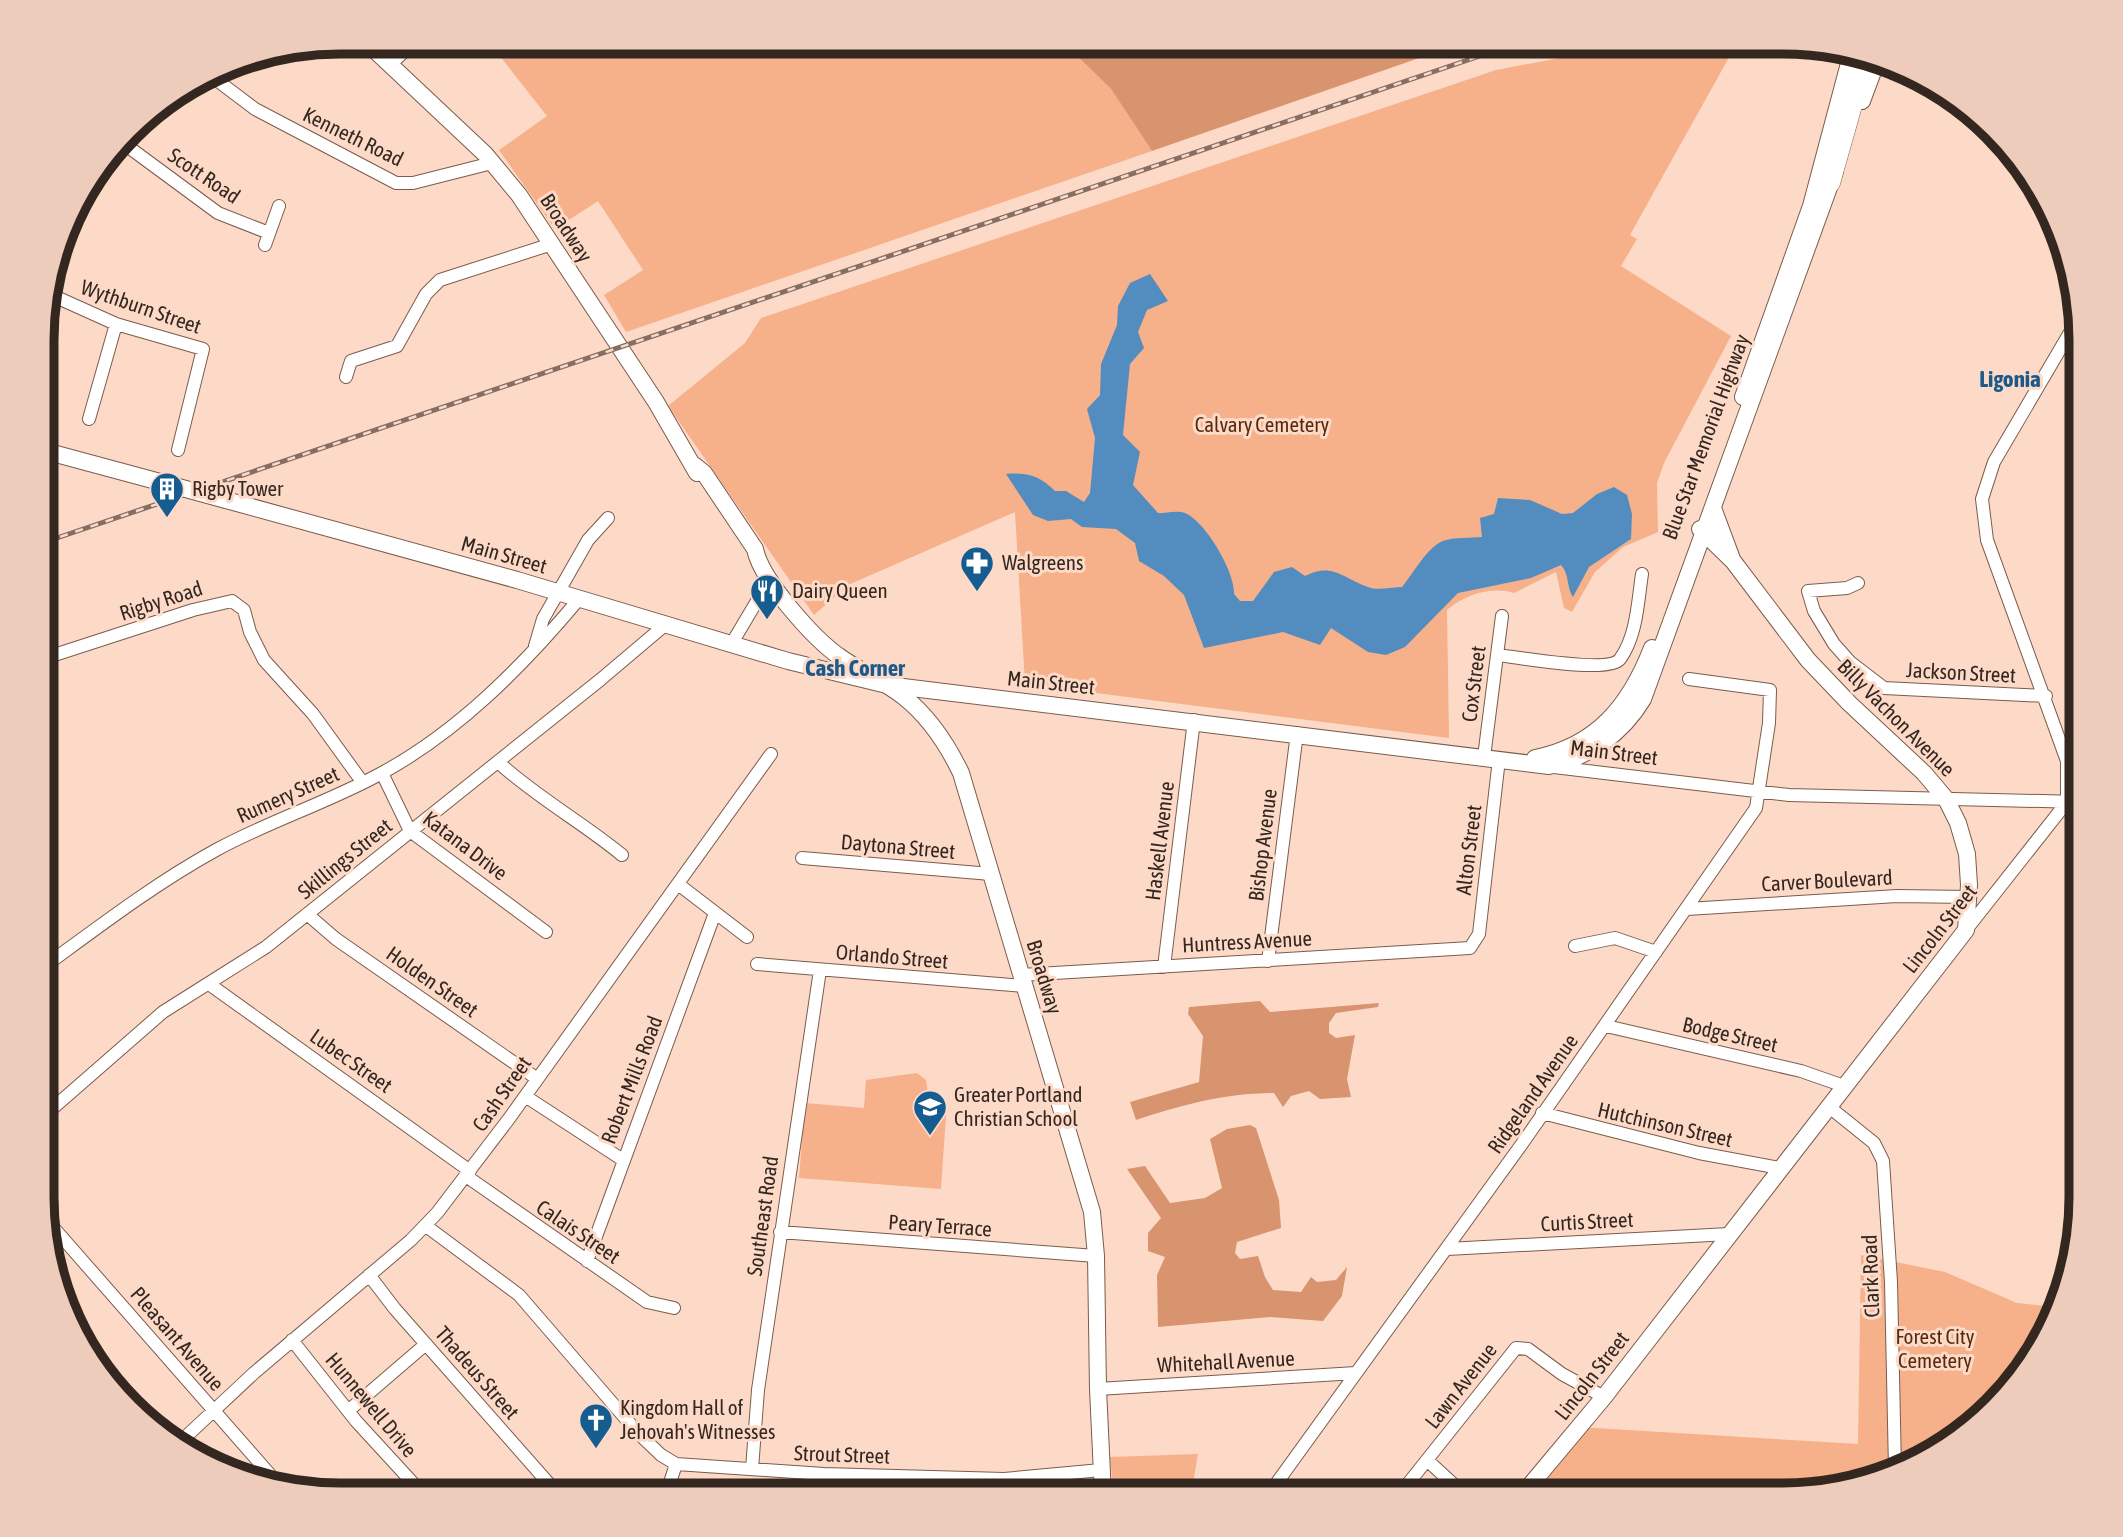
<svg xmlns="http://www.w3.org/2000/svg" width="2123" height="1537" font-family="'Asap Condensed',sans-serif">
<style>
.green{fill:#f6b08a}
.forest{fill:#d8946e}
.water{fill:#538dbf}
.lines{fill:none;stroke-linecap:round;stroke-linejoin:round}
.minor-casing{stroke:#7a5c4c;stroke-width:14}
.major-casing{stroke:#7a5c4c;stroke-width:18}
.highway-casing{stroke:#7a5c4c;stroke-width:19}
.minor{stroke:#fff;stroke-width:12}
.major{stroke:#fff;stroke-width:16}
.highway{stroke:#fff;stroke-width:18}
.rail-casing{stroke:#856f64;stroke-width:5}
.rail{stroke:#fddac8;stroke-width:2.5;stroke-dasharray:8;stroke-linecap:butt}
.major-bridge-casing{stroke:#7a5c4c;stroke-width:18;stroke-linecap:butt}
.major-bridge{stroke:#fff;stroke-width:16}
.labels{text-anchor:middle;stroke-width:6;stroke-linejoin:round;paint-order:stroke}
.street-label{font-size:21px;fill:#342720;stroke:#fddac8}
.park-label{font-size:21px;fill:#572a0e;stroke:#fddac8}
.poi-label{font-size:21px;fill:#342720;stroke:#fddac8;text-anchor:start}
.neighbourhood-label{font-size:23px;font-weight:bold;fill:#1d5a8a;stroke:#fddac8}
.rim{fill:none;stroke:#342720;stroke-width:9}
</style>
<rect width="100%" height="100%" fill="#fddac8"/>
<path class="green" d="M495,42H1063L1111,89L1152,151L626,332L604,295L643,270L598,201L555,229L499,150L547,116L491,45Z
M1639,43H1737L1630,235L1637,239L1621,266L1731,336L1664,463L1657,483L1658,532L1623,547L1595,572L1572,612L1564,608L1556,572L1514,593C1490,586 1465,595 1447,610L1449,738L1025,684L1015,512L848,585L814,615L668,406L745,343L761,318L1496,70Z
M917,1073L926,1080L931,1113L946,1115L941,1189L799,1178L805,1103L864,1108L866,1080Z
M1861,1255L1945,1272L2017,1303L2058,1307L2019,1379L1915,1464L1783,1495H1522L1579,1427L1858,1444Z
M1198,1454L1191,1495H1114L1110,1457Z"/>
<path class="forest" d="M1063,42H1465L1152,151L1111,89Z
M1260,1001L1270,1012L1379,1003L1378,1007L1336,1013L1329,1023V1033L1336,1038L1355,1035L1347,1079L1351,1097L1320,1099L1309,1091L1291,1096L1283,1107L1274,1093C1225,1093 1182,1105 1136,1120L1130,1102L1199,1082L1203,1036L1188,1014L1189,1007Z
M1250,1125L1256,1128L1279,1200L1281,1228L1237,1242L1235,1253L1240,1259L1258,1256L1265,1277L1273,1290L1301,1292L1311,1277L1317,1282L1336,1280L1347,1267L1342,1296L1323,1321L1270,1317L1158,1327L1157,1275L1165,1257L1148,1251V1233L1161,1218L1127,1169L1145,1166L1170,1203L1205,1198L1222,1188L1210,1139L1227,1129Z"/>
<path class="water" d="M1150,274L1168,301L1147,310L1138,332L1144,348L1130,364L1123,435L1140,452L1133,485L1158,513C1166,513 1178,510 1185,513C1206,522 1235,572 1234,594L1240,601H1253L1274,572L1292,567L1305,576C1333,562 1342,578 1368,587C1377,591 1391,587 1402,587C1413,574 1428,546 1443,541C1454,537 1470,538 1482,537L1480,518L1494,514L1498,498L1530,500L1562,514L1573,513L1597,494L1614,487L1627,495L1632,514L1631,539L1589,567L1573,597C1566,587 1570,575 1561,565L1531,578L1458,593L1405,647L1386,655L1368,652L1331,628L1320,645L1283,632L1204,648L1184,595L1164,576L1139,561L1135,543L1116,529L1082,527L1071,519L1048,521L1033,515L1006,474C1027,472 1040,476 1055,491H1066L1084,502L1090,493L1095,438L1087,409L1100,395L1101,364L1117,325L1118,306L1130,283Z"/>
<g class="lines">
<g class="minor-casing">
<path id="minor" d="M390,65L414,42
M210,75L255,109L396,183H413L492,163
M123,143L218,213L269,233
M265,245L279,206
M47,293L116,324L203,349L178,450
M346,377L351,361L397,346L426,294L440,280L552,244
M89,419L116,324
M1858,583L1847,588L1808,591L1814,611L1834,644L1850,662L1884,688L2046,696
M732,643L757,601L773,582
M535,646L543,619L588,540L608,518
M1497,655C1519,657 1609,674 1620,659C1637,636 1638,600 1642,574
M45,658L193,610L232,601L244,610L250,632L264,660L313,714L363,783
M1484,757L1502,616
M498,762C536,797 582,822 622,855
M1554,767L1789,795L2080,802
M382,773L410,831L546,932
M802,858L991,874
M678,884L747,937
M1687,909L1897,896L1969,897
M307,914L336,939L536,1078
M1966,930L2067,802V761L1987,540L1982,499L1994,462L2079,317
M1575,946L1615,938L1656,952
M1268,961L1297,733
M757,964L1024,986
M45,966C101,925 156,883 216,850C269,821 327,803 380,774C458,732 523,666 579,599
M1164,967L1194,720
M1021,975L1470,948L1479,934L1499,759
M209,984L470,1171
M1606,1026L1801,1071L1844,1086
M525,1096L623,1160
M1828,1106L1874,1143L1883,1161L1891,1282L1895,1469
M1542,1113L1699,1153L1780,1168
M45,1115L163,1012L266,947L600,680L665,625
M466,1176L647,1302L674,1308
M45,1218L280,1486
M426,1226L519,1295L639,1434L661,1455L676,1464L824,1474L1004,1479L1101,1470
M780,1232L1096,1256
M1447,1249L1729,1234
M587,1261L715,913
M369,1275L395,1309L558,1494
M292,1340L356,1421L423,1494
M1098,1389L1356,1373
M348,1411L426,1344
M178,1444L254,1373L411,1240L437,1213L508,1120L771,754
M1427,1460L1465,1495
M752,1469L758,1390L820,970
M666,1495L676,1464
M1268,1495L1524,1141L1756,808L1769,723L1770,690L1689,679
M1399,1495L1516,1348L1528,1349L1562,1374L1604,1397"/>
</g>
<g class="major-casing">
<path id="major" d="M366,42L485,154L519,195L656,402L697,473
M1862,101L1878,58
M1743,397L1811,206L1852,52
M45,451L160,482
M694,465L704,473L755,549C761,580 814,639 840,657C861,672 884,681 904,697C928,716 948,746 961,773L1092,1212L1096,1256L1098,1389L1103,1495
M226,500L517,580L788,661L887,685L1549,766C1589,757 1622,734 1643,699L1835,171
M1713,508L1732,559
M1535,758C1597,746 1630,705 1652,648
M1522,1495L1604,1397L1966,930L1969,885L1967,854L1958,823L1946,799L1924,773L1849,703L1808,660L1733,561L1700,529"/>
</g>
<g class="highway-casing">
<path id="highway" d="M1831,183L1867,56"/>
</g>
<use href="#minor" class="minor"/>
<use href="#major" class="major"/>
<use href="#highway" class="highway"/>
<g class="rail-casing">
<path id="rail" d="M1514,51L1540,43
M45,542L1521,42"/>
</g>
<use href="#rail" class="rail"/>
<g class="major-bridge-casing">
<path id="major-bridge" d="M160,482L226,500"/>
</g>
<use href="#major-bridge" class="major-bridge"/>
</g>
<defs>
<g id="building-pin" transform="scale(1.75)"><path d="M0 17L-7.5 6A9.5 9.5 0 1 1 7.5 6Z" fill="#155c90" stroke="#fddac8"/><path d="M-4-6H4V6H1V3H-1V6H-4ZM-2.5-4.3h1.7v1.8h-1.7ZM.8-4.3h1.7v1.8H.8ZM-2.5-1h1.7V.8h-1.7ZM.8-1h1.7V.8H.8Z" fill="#fff"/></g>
<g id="pharmacy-pin" transform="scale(1.75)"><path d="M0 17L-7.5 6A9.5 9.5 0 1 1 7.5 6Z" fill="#155c90" stroke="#fddac8"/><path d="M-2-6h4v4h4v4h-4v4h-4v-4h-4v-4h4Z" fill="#fff"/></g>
<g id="restaurant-pin" transform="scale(1.75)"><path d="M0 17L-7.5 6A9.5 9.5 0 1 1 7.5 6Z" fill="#155c90" stroke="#fddac8"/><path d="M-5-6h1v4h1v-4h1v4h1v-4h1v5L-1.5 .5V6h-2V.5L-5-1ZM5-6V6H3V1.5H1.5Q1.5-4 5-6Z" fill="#fff"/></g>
<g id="school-pin" transform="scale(1.75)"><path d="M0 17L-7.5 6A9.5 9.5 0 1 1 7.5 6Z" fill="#155c90" stroke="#fddac8"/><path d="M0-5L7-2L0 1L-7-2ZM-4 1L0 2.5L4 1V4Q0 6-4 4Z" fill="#fff"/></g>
<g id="church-pin" transform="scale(1.75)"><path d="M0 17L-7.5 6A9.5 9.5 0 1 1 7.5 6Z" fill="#155c90" stroke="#fddac8"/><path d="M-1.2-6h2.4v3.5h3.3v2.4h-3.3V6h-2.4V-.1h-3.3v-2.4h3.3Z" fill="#fff"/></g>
</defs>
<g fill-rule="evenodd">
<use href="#building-pin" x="167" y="489"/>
<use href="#pharmacy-pin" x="977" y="563"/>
<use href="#restaurant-pin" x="767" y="591"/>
<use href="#school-pin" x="930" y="1107"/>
<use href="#church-pin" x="596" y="1420"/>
</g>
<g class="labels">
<g class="street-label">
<text transform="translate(353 137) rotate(26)" y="7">Kenneth Road</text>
<text transform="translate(204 176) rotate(34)" y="7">Scott Road</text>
<text transform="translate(566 228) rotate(57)" y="7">Broadway</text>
<text transform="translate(141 307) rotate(19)" y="7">Wythburn Street</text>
<text transform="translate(1706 437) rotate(-70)" y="7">Blue Star Memorial Highway</text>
<text transform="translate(504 555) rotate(16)" y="7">Main Street</text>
<text transform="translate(161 601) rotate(-18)" y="7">Rigby Road</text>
<text transform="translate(1961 673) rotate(3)" y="7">Jackson Street</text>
<text transform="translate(1051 683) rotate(6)" y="7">Main Street</text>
<text transform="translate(1474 684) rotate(-83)" y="7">Cox Street</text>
<text transform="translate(1896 718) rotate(45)" y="7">Billy Vachon Avenue</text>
<text transform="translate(1614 753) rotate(7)" y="7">Main Street</text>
<text transform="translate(288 795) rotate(-24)" y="7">Rumery Street</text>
<text transform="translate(1160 841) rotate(-83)" y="7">Haskell Avenue</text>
<text transform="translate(1263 845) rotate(-83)" y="7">Bishop Avenue</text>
<text transform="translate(465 846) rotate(37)" y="7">Katana Drive</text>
<text transform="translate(898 847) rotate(5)" y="7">Daytona Street</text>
<text transform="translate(1469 850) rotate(-83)" y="7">Alton Street</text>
<text transform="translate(345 859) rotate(-39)" y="7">Skillings Street</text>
<text transform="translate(1827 881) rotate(-3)" y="7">Carver Boulevard</text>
<text transform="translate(1940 929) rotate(-52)" y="7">Lincoln Street</text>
<text transform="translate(1247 942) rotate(-3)" y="7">Huntress Avenue</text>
<text transform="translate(892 957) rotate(5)" y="7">Orlando Street</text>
<text transform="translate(1044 977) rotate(73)" y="7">Broadway</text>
<text transform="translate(432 982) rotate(35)" y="7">Holden Street</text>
<text transform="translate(1730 1035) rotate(13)" y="7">Bodge Street</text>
<text transform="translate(351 1061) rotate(35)" y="7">Lubec Street</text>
<text transform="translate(632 1080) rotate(-69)" y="7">Robert Mills Road</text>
<text transform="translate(502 1094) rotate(-55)" y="7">Cash Street</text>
<text transform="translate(1533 1094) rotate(-55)" y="7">Ridgeland Avenue</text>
<text transform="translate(1665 1125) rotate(13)" y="7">Hutchinson Street</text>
<text transform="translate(763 1216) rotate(-82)" y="7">Southeast Road</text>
<text transform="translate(1587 1222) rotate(-3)" y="7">Curtis Street</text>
<text transform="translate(940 1226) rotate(4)" y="7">Peary Terrace</text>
<text transform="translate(578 1232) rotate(34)" y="7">Calais Street</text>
<text transform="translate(1871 1276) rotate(-92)" y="7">Clark Road</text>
<text transform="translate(177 1339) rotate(49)" y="7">Pleasant Avenue</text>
<text transform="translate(1226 1362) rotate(-3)" y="7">Whitehall Avenue</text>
<text transform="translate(477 1373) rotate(49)" y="7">Thadeus Street</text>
<text transform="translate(1592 1376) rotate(-52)" y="7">Lincoln Street</text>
<text transform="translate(1461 1386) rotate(-52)" y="7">Lawn Avenue</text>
<text transform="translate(371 1405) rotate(50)" y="7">Hunnewell Drive</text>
<text transform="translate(842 1455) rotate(2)" y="7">Strout Street</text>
</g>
<g class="park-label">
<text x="1262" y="432">Calvary Cemetery</text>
<text x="1935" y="1344">Forest City<tspan x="1935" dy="24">Cemetery</tspan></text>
</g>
<g class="poi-label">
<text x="192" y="496">Rigby Tower</text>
<text x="1002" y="570">Walgreens</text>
<text x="792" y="598">Dairy Queen</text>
<text x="954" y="1102">Greater Portland<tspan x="954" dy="24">Christian School</tspan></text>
<text x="620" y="1415">Kingdom Hall of<tspan x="620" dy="24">Jehovah's Witnesses</tspan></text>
</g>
<g class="neighbourhood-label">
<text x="2010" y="387">Ligonia</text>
<text x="855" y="676">Cash Corner</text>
</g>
</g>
<path d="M0 0H2123V1537H0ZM340 54H1783A286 286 0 0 1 2069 340V1197A286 286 0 0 1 1783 1483H340A286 286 0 0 1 54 1197V340A286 286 0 0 1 340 54Z" fill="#edccbb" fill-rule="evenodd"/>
<path class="rim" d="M340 54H1783A286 286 0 0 1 2069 340V1197A286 286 0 0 1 1783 1483H340A286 286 0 0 1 54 1197V340A286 286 0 0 1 340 54Z"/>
</svg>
